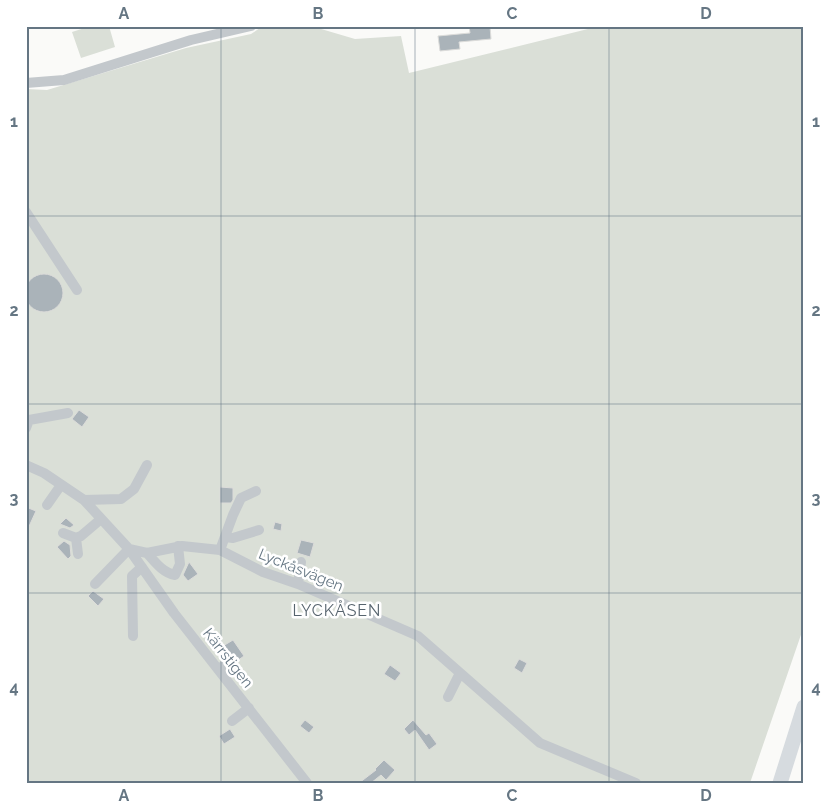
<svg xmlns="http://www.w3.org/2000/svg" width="830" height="809" font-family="Raleway,sans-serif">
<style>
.green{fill:#dadfd7}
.building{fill:#aab3b9;stroke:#dcdcda}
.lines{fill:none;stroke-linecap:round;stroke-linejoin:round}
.minor{stroke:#c3c8cc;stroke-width:10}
.highway{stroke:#d6dbdf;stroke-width:15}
.grid{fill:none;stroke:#657683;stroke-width:1;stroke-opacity:0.55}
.labels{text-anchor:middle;stroke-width:5;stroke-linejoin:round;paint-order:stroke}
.street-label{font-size:15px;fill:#657683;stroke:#fff}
.neighbourhood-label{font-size:16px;letter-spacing:1px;fill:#57646e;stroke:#fff}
.neatline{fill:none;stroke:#657683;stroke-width:2}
.grid-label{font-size:16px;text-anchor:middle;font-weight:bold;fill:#657683}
</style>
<rect width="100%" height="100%" fill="#fafaf8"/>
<path class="green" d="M91,26H109L115,47L81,58L72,32Z
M263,26H311L355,39L401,36L409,73L600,26H804V626L750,783H26V89L47,90L186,48L251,34Z"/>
<path class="building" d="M469,26H490L491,39L459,42L460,49L440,51L438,36L470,33Z
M25 293a19 19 0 1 1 38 0a19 19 0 1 1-38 0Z
M79,410L89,417L82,427L72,419Z
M220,487L233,488V500L231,503H220Z
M26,507L36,511L26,533Z
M66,518L74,525L70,528L60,524Z
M275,522L282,524L281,531L273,529Z
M301,540L314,543L310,557L297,553Z
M64,541L70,545L71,556L68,559L57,547Z
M189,562L198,574L188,581L183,575Z
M93,591L104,599L98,606L88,596Z
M233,640L244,656L237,661L234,656L229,655L223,646Z
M519,659L527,663L522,673L514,668Z
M390,665L401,673L395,681L384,674Z
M305,720L314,727L309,733L300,726Z
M413,720L426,735L429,733L437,744L429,750L415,730L409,735L404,729Z
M230,729L235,737L224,744L219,736Z
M384,760L395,770L386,780L381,775L371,783H359L376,770L375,769Z"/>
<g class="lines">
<path class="minor" d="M26,83L64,80L191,40L251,26
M26,212L77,290
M26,428L29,420L68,413
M26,465L44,473L84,500L129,549L174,613L307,783
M84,500L121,499L134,489L147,465
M47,505L61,485
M63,533L76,538L81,536L101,519
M225,537L233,538L259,530
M76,538L78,554
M129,549L147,553L182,546L220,550L263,572L298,584L418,636L540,743L636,783
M220,550L233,515L241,498L256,491
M147,553C155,562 163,573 175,575L180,564L178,546
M95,584L129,549
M298,584L301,562
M133,636L132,576L142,567
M218,669L230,662
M448,697L460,673
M232,721L249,708"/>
<path class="highway" d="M780,783L804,707"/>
</g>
<path class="grid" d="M221,26V783M415,26V783M609,26V783M26,216H804M26,404H804M26,593H804"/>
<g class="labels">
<g class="street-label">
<text transform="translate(301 570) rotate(22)" y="5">Lyckåsvägen</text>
<text transform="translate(228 658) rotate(52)" y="5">Kärrstigen</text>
</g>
<g class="neighbourhood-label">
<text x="337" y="616">LYCKÅSEN</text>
</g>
</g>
<rect width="830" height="809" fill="none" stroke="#ffffff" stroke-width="55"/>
<rect x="28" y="28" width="774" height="754" class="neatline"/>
<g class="grid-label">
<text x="124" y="19">A</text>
<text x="318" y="19">B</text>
<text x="512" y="19">C</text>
<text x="706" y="19">D</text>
<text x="14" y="127">1</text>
<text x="816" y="127">1</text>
<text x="14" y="316">2</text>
<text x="816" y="316">2</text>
<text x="14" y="504">3</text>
<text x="816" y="504">3</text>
<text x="14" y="693">4</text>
<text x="816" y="693">4</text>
<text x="124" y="801">A</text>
<text x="318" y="801">B</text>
<text x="512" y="801">C</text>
<text x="706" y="801">D</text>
</g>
</svg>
